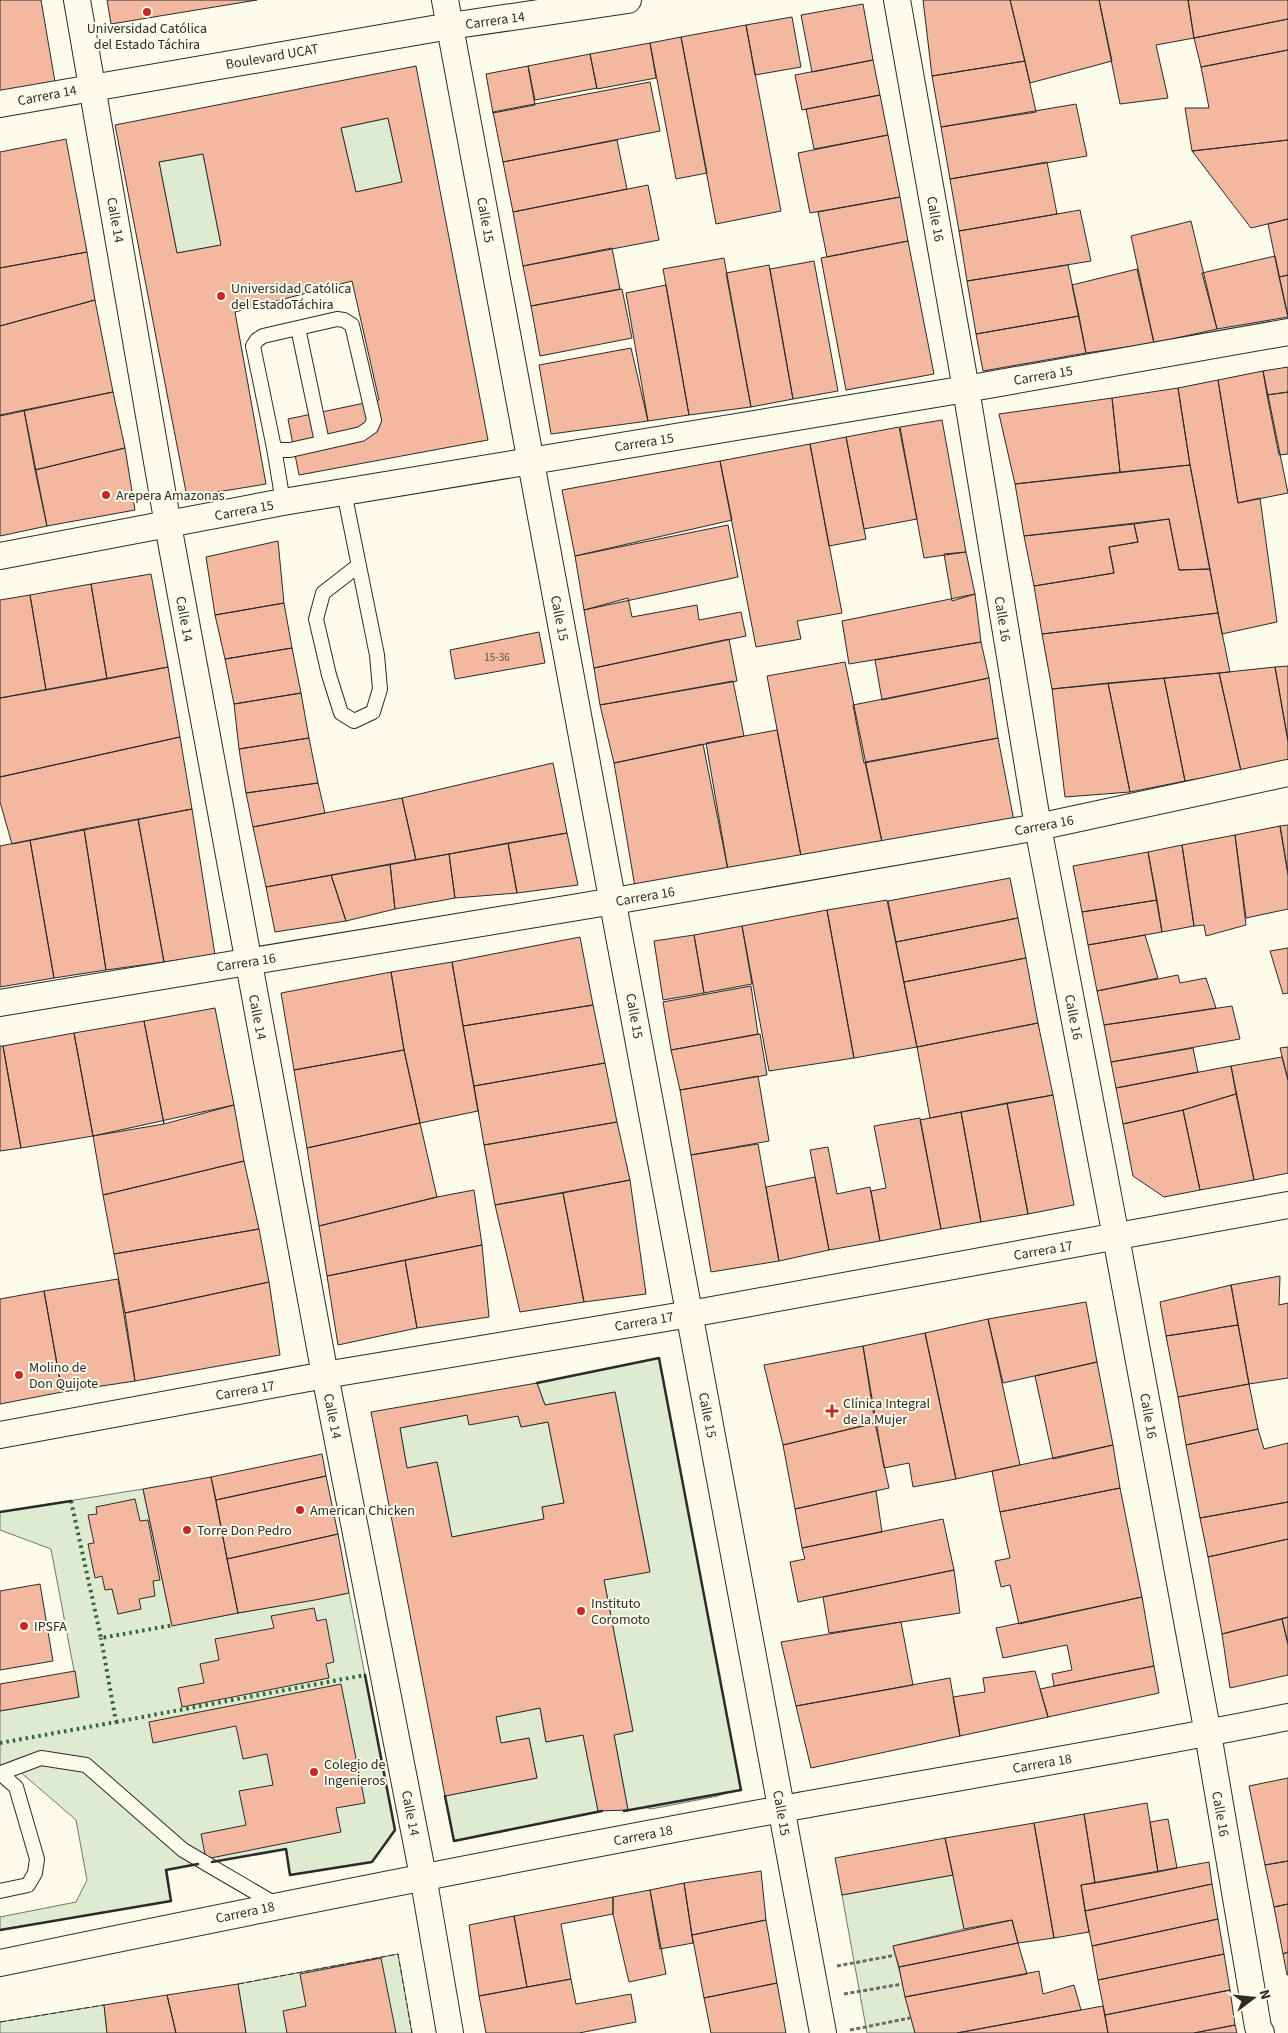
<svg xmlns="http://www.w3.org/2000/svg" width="1288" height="2033" font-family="'Source Sans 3',sans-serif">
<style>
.green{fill:#deebd1;stroke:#74746e}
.building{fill:#f2b8a0;stroke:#2b2b2b;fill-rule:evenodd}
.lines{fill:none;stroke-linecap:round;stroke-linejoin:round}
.lane-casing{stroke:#2b2b2b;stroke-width:16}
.street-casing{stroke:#2b2b2b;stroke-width:28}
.path{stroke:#6a6964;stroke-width:3;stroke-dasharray:4 2.5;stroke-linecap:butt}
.lane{stroke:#fdfbea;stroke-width:14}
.street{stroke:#fdfbea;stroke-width:26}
.hedge{stroke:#34623c;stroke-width:4;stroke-dasharray:2.5 4;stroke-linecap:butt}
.fence{stroke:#2b2b2b;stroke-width:1;stroke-dasharray:6 2.5;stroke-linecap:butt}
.wall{stroke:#2b2b2b;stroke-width:2.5}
.poi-dot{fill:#c62828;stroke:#fdfbea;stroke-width:2}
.labels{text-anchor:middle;stroke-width:4;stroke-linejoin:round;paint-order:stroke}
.number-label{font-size:11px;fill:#5d4e48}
.street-label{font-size:14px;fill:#2b2b2b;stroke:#fdfbea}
.poi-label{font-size:14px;fill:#2b2b2b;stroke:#fdfbea;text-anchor:start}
</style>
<rect width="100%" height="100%" fill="#fdfbea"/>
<path class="green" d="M388,118L402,182L356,192L341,128Z
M203,154L221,245L177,253L159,162Z
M659,1358L741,1790L725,1793L718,1796L651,1809L645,1807L628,1810L614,1735L633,1731L604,1580L650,1571L615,1392L545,1405L537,1383Z
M467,1415L518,1416L521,1427L548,1422L564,1503L542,1507L544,1519L452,1537L437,1462L407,1468L400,1428Z
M143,1489L172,1625L349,1593L395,1830L372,1862L290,1875L286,1849L167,1870L171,1901L0,1930V1917L76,1902L87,1880L76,1820L11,1764L0,1766V1711L79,1697L51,1549L0,1530V1512Z
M540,1708L546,1742L583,1735L598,1811L454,1841L445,1796L537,1778L529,1738L501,1743L496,1717Z
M953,1875L964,1929L893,1946L915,2033H867L842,1895Z
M398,1954L412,2033H246L238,1984Z
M104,2005L107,2033H0V2022Z"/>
<path class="building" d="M0,0H41L55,82L0,91Z
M107,0H257L111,24Z
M923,0H1010L1025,61L932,76Z
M1010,0H1099L1112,61L1030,83Z
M1099,0H1188L1194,38L1156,45L1168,98L1120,104Z
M1188,0H1288V19L1194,38Z
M863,4L873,60L812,72L801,15Z
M792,17L801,67L755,75L746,25Z
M1288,19V50L1201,67L1194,38Z
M746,25L781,211L716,224L681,37Z
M681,37L707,173L676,179L650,43Z
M650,43L656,78L597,89L590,54Z
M1288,50V140L1192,151L1185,108H1209L1201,67Z
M590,54L597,88L535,100L528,66Z
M873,60L880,95L802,110L795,75Z
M1025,61L1036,112L941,127L932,76Z
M416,66L488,440L299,475L288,419L379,400L352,281L235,312L266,484L187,497L115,125ZM388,118L402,182L356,192L341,128ZM203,154L221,245L177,253L159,162Z
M528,66L535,105L493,113L486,74Z
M650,82L660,131L503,162L493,112Z
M880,95L888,135L814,149L806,109Z
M1076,104L1087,156L950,179L941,127Z
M888,135L900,197L810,213L798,153Z
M66,139L87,252L0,268V152Z
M617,140L627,189L513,212L503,162Z
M1288,140V219L1251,228L1192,151Z
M1047,162L1057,214L959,231L950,179Z
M648,185L659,240L523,266L513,212Z
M900,197L908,241L827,257L818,212Z
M1080,210L1091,261L967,281L959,231Z
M1288,219V275L1279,277L1268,224Z
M1191,221L1217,329L1154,343L1131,236Z
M908,241L934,374L846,390L821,258Z
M612,248L620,289L531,306L523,266Z
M87,252L95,300L0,326V268Z
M1275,256L1288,317L1217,329L1202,273Z
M724,258L751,407L689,415L663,269Z
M814,261L838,391L793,399L770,269Z
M769,265L793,399L751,407L726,273Z
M1068,265L1079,316L976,334L967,281Z
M1137,269L1154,343L1086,353L1072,285Z
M1288,275V317L1279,277Z
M666,285L689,415L648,421L626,293Z
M622,289L632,338L540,356L531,306Z
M95,300L113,392L0,416V326Z
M1079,316L1086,353L983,371L976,334Z
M631,348L648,421L551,434L539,365Z
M1288,367V392L1267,395L1263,371Z
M1263,371L1288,493L1238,503L1218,380Z
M1218,380L1238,503L1260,498L1277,622L1222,634L1190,465L1178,388Z
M1178,388L1190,465L1120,472L1112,398Z
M113,392L125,448L35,470L24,410Z
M1288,392V454L1279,455L1267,395Z
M1112,398L1120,472L1015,484L999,414Z
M24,410L47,526L0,536V415Z
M942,420L966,552L924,558L900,427Z
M899,427L917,519L864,529L846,437Z
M846,437L866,539L829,546L810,444Z
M810,444L842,613L797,621L801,639L756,647L720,461Z
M125,448L135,510L47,526L35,470Z
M720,461L732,520L575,556L562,490Z
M1190,465L1210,569L1179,570L1169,519L1024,536L1015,484Z
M1169,519L1179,570L1210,569L1218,613L1042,634L1034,586L1114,573L1109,547L1138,542L1134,524Z
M1134,524L1138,542L1109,547L1114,573L1034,586L1024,536Z
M728,525L738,577L584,610L575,556Z
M278,541L284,603L215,615L206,557Z
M966,552L975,594L952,601L944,554Z
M151,574L168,667L107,679L91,584Z
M91,584L107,679L46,690L30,595Z
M975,594L981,642L849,664L842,621Z
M30,595L46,690L0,698V600Z
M628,598L632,617L697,605L699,620L741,612L746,636L594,668L584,610Z
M284,603L292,648L225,659L215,615Z
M1218,613L1230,672L1052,689L1042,634Z
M539,632L545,663L455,679L450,650Z
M729,639L737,681L600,705L594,668Z
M981,642L989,678L882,700L875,660Z
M292,648L301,693L234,704L225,659Z
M845,662L882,842L801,856L767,676Z
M1288,666V741L1275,667Z
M168,667L180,737L0,777V698Z
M1275,667L1288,741V761L1241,771L1219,673Z
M1219,673L1241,771L1185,781L1164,678Z
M989,678L998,738L864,763L853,705Z
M1164,678L1185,781L1130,792L1108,683Z
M733,681L744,736L614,763L600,705Z
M1108,683L1130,792L1065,797L1052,689Z
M301,693L309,738L239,749L234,704Z
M777,730L801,856L728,870L706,743Z
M180,737L192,809L12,844L0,802V777Z
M309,738L318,783L246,793L239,749Z
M998,738L1014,821L882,842L865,762Z
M703,744L728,870L635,887L614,763Z
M553,763L567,833L416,860L402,798Z
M318,783L325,813L253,827L246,793Z
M402,798L416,860L266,887L253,827Z
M192,809L215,955L164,962L138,819Z
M138,819L164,962L106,970L84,829Z
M1288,825V874L1280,826Z
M1280,826L1288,874V909L1246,918L1235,835Z
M84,829L106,970L54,978L30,840Z
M567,833L578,885L517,893L508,843Z
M1235,835L1246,925L1206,936L1204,925L1194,926L1182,845Z
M30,840L54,978L0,987V846Z
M508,843L517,893L455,898L449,854Z
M1182,845L1194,926L1162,932L1148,852Z
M1148,852L1157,900L1082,912L1073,866Z
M449,854L455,898L395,909L390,864Z
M390,864L395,909L346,921L331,875Z
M331,875L346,921L275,932L266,887Z
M1010,878L1018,918L896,942L888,901Z
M887,900L917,1047L854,1058L827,910Z
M1157,900L1162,932L1088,945L1082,912Z
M827,910L854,1058L769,1071L742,926Z
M1018,918L1026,958L904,982L896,942Z
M742,926L752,984L704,993L694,935Z
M694,935L704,993L663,1000L654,941Z
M1145,935L1158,978L1097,991L1088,945Z
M580,937L593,1005L463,1026L452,962Z
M1288,948V993L1283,994L1270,951Z
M1026,958L1038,1023L917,1047L904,982Z
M452,962L478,1111L420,1123L404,1050L391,972Z
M391,972L404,1050L294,1070L281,993Z
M1178,975L1180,983L1206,978L1216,1008L1104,1025L1097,991Z
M751,986L758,1034L671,1050L663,1002Z
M593,1005L605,1063L474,1086L463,1026Z
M1232,1006L1240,1039L1111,1062L1104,1025Z
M215,1008L234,1105L164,1124L144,1021Z
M144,1021L164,1124L93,1136L74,1033Z
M1038,1023L1053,1095L930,1118L917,1047Z
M74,1033L93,1136L21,1148L3,1046Z
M760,1034L767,1075L680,1090L671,1050Z
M0,1046H3L21,1148L0,1151Z
M1288,1047V1080L1280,1048Z
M1193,1048L1198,1072L1116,1088L1111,1062Z
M404,1050L420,1123L307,1148L294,1070Z
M1282,1057L1288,1080V1173L1254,1180L1231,1066Z
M605,1063L617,1122L484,1145L474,1086Z
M1231,1066L1236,1094L1183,1110L1123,1124L1116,1088Z
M758,1076L769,1141L691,1155L680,1090Z
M1236,1094L1254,1180L1200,1190L1183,1110Z
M1053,1095L1074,1205L1028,1214L1007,1103Z
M1007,1103L1028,1214L981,1222L961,1112Z
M234,1105L244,1161L103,1195L93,1136Z
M1183,1110L1200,1190L1164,1197L1133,1176L1123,1124Z
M961,1112L981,1222L941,1229L920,1120Z
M920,1118L941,1229L880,1241L871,1191L886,1188L874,1126Z
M617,1122L630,1180L495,1205L484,1145Z
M420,1123L437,1197L319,1226L307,1148Z
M758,1144L779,1261L711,1272L691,1155Z
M828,1147L837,1194L870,1187L880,1241L829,1250L810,1150Z
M244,1161L259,1229L114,1254L103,1195Z
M815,1177L829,1250L779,1261L766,1187Z
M630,1180L646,1294L584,1302L563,1193Z
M474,1190L482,1245L327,1276L319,1226L437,1197Z
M563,1193L584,1302L520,1312L495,1205Z
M259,1229L269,1282L125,1313L114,1254Z
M482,1245L489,1317L417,1328L405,1260Z
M405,1260L417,1328L338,1345L327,1276Z
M1280,1276L1279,1305L1288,1303V1378L1249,1384L1231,1285Z
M118,1279L135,1381L62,1392L44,1291Z
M269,1282L280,1355L135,1381L125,1313Z
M1231,1285L1238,1325L1166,1336L1160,1302Z
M44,1291L62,1392L0,1404V1299Z
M1086,1302L1097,1362L1003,1383L988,1319Z
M988,1319L1020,1465L956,1479L925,1333Z
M1238,1325L1249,1384L1178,1397L1166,1336Z
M925,1333L956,1479L913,1487L909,1463L884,1468L863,1346Z
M863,1346L875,1423L783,1445L764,1365Z
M1097,1362L1113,1445L1053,1459L1035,1376Z
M537,1383L545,1405L615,1392L650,1572L604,1580L633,1731L614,1735L628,1810L598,1811L583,1735L546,1742L540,1708L496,1717L501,1743L529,1738L537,1778L445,1796L371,1412ZM467,1415L469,1425L518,1416L521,1427L548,1422L564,1503L542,1507L544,1519L452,1537L437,1462L407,1468L400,1428Z
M1249,1384L1258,1429L1186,1445L1178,1397Z
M875,1423L889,1488L795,1509L783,1445Z
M1258,1429L1264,1449L1288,1443V1502L1200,1518L1186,1445Z
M1113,1445L1120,1488L1000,1512L992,1471Z
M322,1454L326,1476L216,1500L211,1477Z
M326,1476L338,1534L227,1559L216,1500Z
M211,1477L238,1613L172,1626L143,1489Z
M1120,1488L1142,1597L1019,1624L1010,1585L1001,1587L995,1561L1010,1558L1000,1512Z
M876,1491L882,1532L802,1548L795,1509Z
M135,1499L140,1521L148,1520L160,1580L153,1581L155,1596L139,1599L141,1609L118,1614L112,1589L105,1590L102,1576L95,1578L88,1544L94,1543L88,1515L97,1514L96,1507Z
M1288,1502V1539L1208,1557L1200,1518Z
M943,1519L954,1570L798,1602L790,1562L805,1559L802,1548Z
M338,1534L349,1593L315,1600L238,1613L227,1559Z
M1288,1539V1617L1222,1634L1208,1557Z
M954,1570L960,1613L829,1633L823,1597Z
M40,1584L53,1661L0,1670V1591Z
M1142,1597L1154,1666L1054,1686L1052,1674L1072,1670L1067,1645L1003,1658L996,1628Z
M314,1608L317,1621L326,1619L334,1662L326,1664L329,1678L182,1707L178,1688L204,1683L200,1664L219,1660L215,1639L274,1628L271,1616Z
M1288,1617V1644L1282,1619Z
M1282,1619L1288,1644V1675L1230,1688L1222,1634Z
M901,1622L913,1685L796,1706L781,1642Z
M1154,1666L1159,1693L1048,1717L1040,1689Z
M75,1671L79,1697L0,1711V1684Z
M1035,1671L1048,1717L960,1736L953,1697L985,1692L983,1678Z
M950,1678L960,1736L811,1768L796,1706Z
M341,1684L365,1803L336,1808L341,1832L206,1859L201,1834L246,1825L239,1791L273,1785L267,1754L243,1759L236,1726L153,1743L149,1722Z
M1288,1778V1861L1265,1865L1249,1786Z
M1147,1803L1158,1872L1095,1883L1084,1814Z
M1084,1814L1095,1883L1081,1885L1089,1932L1054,1938L1034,1823Z
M1168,1819L1177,1868L1158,1872L1150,1822Z
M1034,1823L1054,1938L1018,1943L1012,1920L964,1929L945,1838Z
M945,1838L953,1875L842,1895L835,1858Z
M1288,1861V1904L1274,1907L1265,1865Z
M1209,1862L1212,1884L1085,1911L1081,1885Z
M761,1871L766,1920L692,1935L684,1883Z
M684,1883L693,1943L660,1949L650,1890Z
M1212,1884L1218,1919L1092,1946L1085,1911Z
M650,1890L666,1974L629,1982L613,1914V1897Z
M613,1897V1914L561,1924L571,1979L527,1987L514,1916Z
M1288,1904V1952L1283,1954L1274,1907Z
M514,1916L527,1987L479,1996L469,1925Z
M1218,1919L1224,1954L1098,1980L1092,1946Z
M766,1920L777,1983L704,1998L692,1935Z
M1012,1920L1018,1943L899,1967L893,1946Z
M1018,1943L1027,1974L905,1997L899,1967Z
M1288,1952V1975H1287L1283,1954Z
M1224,1954L1230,1990L1105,2015L1098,1980Z
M381,1958L396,2033H287L283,2011L306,2006L300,1974Z
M1039,1971L1043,1994L1074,1985L1081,2010L957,2033H915L905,1997Z
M571,1979L576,2004L631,1994L636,2022L579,2033H486L479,1996Z
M777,1983L786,2033H711L704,1998Z
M238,1984L246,2033H176L167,1995Z
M1230,1990L1235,2025L1194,2033H1108L1105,2015Z
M167,1995L176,2033H107L104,2005Z
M1103,2006L1108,2033H957L1081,2010Z
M1235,2025L1237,2033H1194Z"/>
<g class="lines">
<g class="lane-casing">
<path id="lane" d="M337,319L344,320L352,325L374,420L371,427L361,434L290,450H280L274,448L253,346L257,340L263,336Z
M298,328L322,442
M274,448L283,502
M344,492L377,655L380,689L373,712L354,721L341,713L329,675L316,619L323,593L359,565
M0,1773L16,1787L37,1859L35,1873L28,1885L0,1891
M1,1773L41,1758L86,1765L183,1850L277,1905"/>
</g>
<g class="street-casing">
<path id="street" d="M77,0L168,525L325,1375L423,1876L450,2033
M445,0L823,2033
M897,0L966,389L1038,827L1116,1237L1208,1734L1258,2027L1261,2033
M0,104L450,26L628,0
M0,556L283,502L966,389L1288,332
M0,1003L614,901L1038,827L1288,773
M0,1435L325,1375L690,1314L1288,1205
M0,1963C260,1909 521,1857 782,1809C951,1778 1120,1751 1288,1717"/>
</g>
<path class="path" d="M837,1966L896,1955
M844,1994L902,1984
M850,2030L910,2018"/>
<use href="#lane" class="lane"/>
<use href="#street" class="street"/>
<path class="hedge" d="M71,1501L101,1638L174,1625
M116,1722L365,1675
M0,1743L116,1722L101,1638"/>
<path class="fence" d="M238,1984L398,1954L412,2033
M0,2022L104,2005"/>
<path class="wall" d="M537,1383L659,1358L741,1790L624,1811
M0,1512L71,1501
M445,1796L454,1841L602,1811
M212,1862L286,1849L290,1875L372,1862L395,1830L365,1675
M0,1930L171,1901L166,1870L198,1864"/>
</g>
<g class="poi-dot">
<circle cx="147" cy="12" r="5"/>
<circle cx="221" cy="296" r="5"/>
<circle cx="106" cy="495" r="5"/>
<circle cx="19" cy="1375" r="5"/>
<path d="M829.5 1403.5h5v5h5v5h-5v5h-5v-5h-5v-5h5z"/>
<circle cx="300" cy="1510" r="5"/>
<circle cx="187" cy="1530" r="5"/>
<circle cx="581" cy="1611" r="5"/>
<circle cx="24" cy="1626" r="5"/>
<circle cx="314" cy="1772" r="5"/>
</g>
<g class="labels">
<g class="number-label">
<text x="497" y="661">15-36</text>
</g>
<g class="street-label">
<text transform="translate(495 20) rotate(-8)" y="5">Carrera 14</text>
<text transform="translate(272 56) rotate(-10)" y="5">Boulevard UCAT</text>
<text transform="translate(47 95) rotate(-11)" y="5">Carrera 14</text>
<text transform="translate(936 219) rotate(80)" y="5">Calle 16</text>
<text transform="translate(116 220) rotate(80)" y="5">Calle 14</text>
<text transform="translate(486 220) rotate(80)" y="5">Calle 15</text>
<text transform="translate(1043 375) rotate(-10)" y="5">Carrera 15</text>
<text transform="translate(644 442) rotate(-9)" y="5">Carrera 15</text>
<text transform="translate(244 510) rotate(-11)" y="5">Carrera 15</text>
<text transform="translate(560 618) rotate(79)" y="5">Calle 15</text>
<text transform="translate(185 619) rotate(80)" y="5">Calle 14</text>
<text transform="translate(1003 619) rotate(81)" y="5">Calle 16</text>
<text transform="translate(1044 825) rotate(-11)" y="5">Carrera 16</text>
<text transform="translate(645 896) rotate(-10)" y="5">Carrera 16</text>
<text transform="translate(246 962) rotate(-9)" y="5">Carrera 16</text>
<text transform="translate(635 1016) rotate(80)" y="5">Calle 15</text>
<text transform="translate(258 1017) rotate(79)" y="5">Calle 14</text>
<text transform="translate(1074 1017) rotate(79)" y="5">Calle 16</text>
<text transform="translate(1043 1250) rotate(-10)" y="5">Carrera 17</text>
<text transform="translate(644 1321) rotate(-10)" y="5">Carrera 17</text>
<text transform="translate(245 1390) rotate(-10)" y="5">Carrera 17</text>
<text transform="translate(708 1415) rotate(79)" y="5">Calle 15</text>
<text transform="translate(333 1416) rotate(79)" y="5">Calle 14</text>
<text transform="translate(1149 1416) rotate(80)" y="5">Calle 16</text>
<text transform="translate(1042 1763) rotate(-10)" y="5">Carrera 18</text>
<text transform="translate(411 1813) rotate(79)" y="5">Calle 14</text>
<text transform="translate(782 1813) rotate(80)" y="5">Calle 15</text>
<text transform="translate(1221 1814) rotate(80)" y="5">Calle 16</text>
<text transform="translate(643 1835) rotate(-11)" y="5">Carrera 18</text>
<text transform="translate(245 1912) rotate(-12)" y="5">Carrera 18</text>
</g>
<g class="poi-label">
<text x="147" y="33" text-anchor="middle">Universidad Católica<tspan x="147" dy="16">del Estado Táchira</tspan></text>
<text x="231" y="293">Universidad Católica<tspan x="231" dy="16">del EstadoTáchira</tspan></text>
<text x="116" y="500">Arepera Amazonas</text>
<text x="29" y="1372">Molino de<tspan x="29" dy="16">Don Quijote</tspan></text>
<text x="843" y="1408">Clínica Integral<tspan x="843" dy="16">de la Mujer</tspan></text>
<text x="310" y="1515">American Chicken</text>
<text x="197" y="1535">Torre Don Pedro</text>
<text x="591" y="1608">Instituto<tspan x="591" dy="16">Coromoto</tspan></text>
<text x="34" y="1631">IPSFA</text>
<text x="324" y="1769">Colegio de<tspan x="324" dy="16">Ingenieros</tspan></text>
</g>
</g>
<g transform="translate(1253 1998) rotate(74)" stroke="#fdfbea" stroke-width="4" paint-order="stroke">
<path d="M0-4L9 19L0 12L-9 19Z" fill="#2b2b2b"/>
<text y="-8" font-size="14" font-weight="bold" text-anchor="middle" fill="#2b2b2b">N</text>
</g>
</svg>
